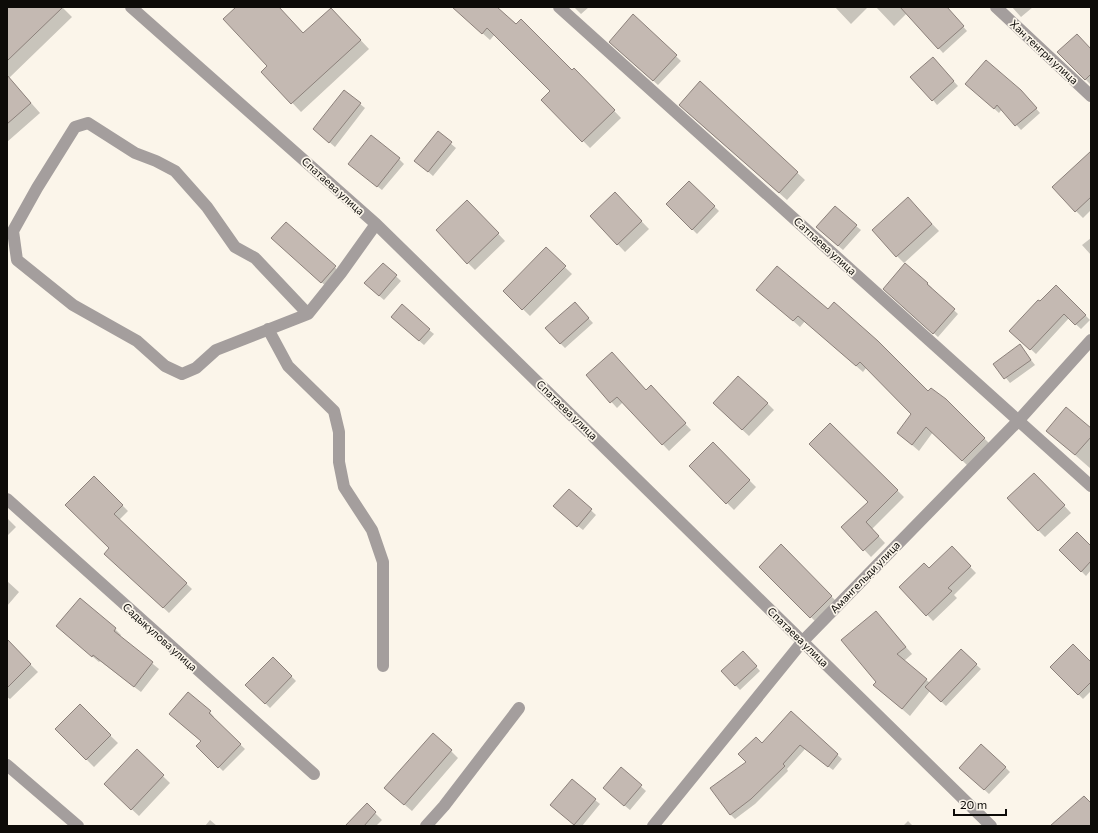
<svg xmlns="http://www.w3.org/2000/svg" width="1098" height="833" font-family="Commissioner,sans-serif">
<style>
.shadow{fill:#0003}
.building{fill:#c4b9b2;stroke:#8c817b}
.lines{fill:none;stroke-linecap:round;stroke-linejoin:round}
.minor{stroke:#a49e9d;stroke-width:12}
.labels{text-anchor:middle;stroke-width:3.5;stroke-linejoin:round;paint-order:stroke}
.street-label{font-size:11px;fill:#0d0b08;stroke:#fbf5ea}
</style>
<rect width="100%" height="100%" fill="#fbf5ea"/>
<path class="shadow" d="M7,7H62L72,17L9,78L40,113L7,142Z
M237,7H278L304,34L340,18L369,49L301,112L263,72L269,66Z
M453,7H496L572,72L574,69L621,118L590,148L543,100L552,91L495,34L490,40Z
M574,7H589L581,14Z
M835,7H868L851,24Z
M876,7H946L967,31L943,53L907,13L894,26Z
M1012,7H1033L1021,17Z
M633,15L681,61L658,85L615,46Z
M1091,50V83L1090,84L1059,52Z
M937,63L958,86L937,105L933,100Z
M701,83L805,180L787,200L687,112Z
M971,88L1025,96L1040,113L1021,130L1002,109L999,113Z
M360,104L365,108L335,147L314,129Z
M438,133L456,148L433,176L416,161Z
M399,159L404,164L382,190L354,168Z
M1091,162V210L1083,218L1076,211Z
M689,182L719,211L697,234L667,204Z
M615,194L649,229L625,252L591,216Z
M915,206L939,231L904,263L897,256Z
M474,208L505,241L475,270L468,263Z
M286,223L342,274L329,289L280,245Z
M856,226L861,230L843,250L822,232Z
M1091,238V255L1082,245Z
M546,249L572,274L530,316L504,291Z
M383,264L401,281L384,300L370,288Z
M927,283L932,288L931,289L958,314L938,337L889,293Z
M1056,286L1090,320L1081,329L1069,318L1036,354L1011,331Z
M758,290L928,393L945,400L991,445L969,467L933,432L919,451L898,433L912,414L866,368L863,372L805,321L800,327Z
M579,308L593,323L565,348L560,343Z
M397,322L429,330L434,334L424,345Z
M1020,346L1035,365L1010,383L995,364Z
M587,375L657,393L691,430L669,451L623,402L617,408Z
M767,403L774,410L749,436L721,410Z
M830,424L904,497L872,529L885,543L871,557L843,527L870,502Z
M1091,429V469L1052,435Z
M713,444L756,487L734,510L690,466Z
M94,477L128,511L119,520L192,589L169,613L111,559L110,548Z
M1041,481L1071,513L1045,537L1038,530Z
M569,490L596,515L583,530L559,511Z
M7,518L16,527L7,536Z
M781,546L839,604L818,624L760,567Z
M1091,547V570L1086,576L1060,550Z
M952,548L976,573L954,595L957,598L933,621L901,587L929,569Z
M7,581L19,592L7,606Z
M876,612L912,654L904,661L930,683L961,651L981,669L946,706L930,691L910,716L874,685L877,682Z
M115,629L121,635L120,637L159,669L141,692L100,661L99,662L63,632Z
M7,641L38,672L10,699L7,697Z
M743,652L760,671L740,690L722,671Z
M273,658L296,681L270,708L247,685Z
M1091,664V691L1083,699L1051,667Z
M80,706L118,743L94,767L56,729Z
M210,712L214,717L213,718L245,749L223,771L198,746L202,742L175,719Z
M791,713L842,759L833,770L805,749L787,769L788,771L755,804L735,819L730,814L747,762Z
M137,751L170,783L139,816L112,791Z
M451,751L458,758L412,811L393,795Z
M1005,767L1010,772L989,794L965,772Z
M621,769L646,791L630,810L609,793Z
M595,800L600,804L582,826H576L556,809Z
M367,805L382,820L376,826H347Z
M210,820L217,826H205Z
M908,821L913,826H903Z"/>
<path class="building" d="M7,7H63L7,61Z
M236,7H279L303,33L331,8L361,40L291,104L261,72L267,66L223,19Z
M452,7H497L516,24L521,19L572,70L574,68L615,110L582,142L541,100L550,91L487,28L482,34Z
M900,7H947L964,26L938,49Z
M633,14L677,55L653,81L609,42Z
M1077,34L1091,49V74L1085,80L1057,52Z
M933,57L954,81L932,101L910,77Z
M986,60L1021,90L1037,108L1015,126L997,105L994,109L965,84Z
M7,75L31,103L7,124Z
M700,81L798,172L779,193L679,105Z
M344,90L361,103L329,143L313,129Z
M438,131L452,142L428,172L414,161Z
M371,135L400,158L377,187L348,164Z
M1091,151V197L1075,212L1052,187Z
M689,181L715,206L692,230L666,204Z
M615,192L642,221L617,245L590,216Z
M908,197L932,224L896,257L872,230Z
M467,200L499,233L467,264L436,230Z
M835,206L857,225L838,246L816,227Z
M286,222L336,266L321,283L271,238Z
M546,247L566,266L522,310L503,291Z
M383,263L397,275L379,296L364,283Z
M905,263L928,283L927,284L955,309L933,334L883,289Z
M777,266L828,309L834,302L878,341L928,391L931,388L946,399L985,438L962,461L926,427L912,445L897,433L911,414L860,362L856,366L798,316L793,321L756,290Z
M1056,285L1086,315L1075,325L1064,314L1030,350L1009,331L1038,300L1040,301Z
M575,302L589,318L560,344L545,328Z
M402,304L430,329L419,341L391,317Z
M1020,344L1031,360L1004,379L993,364Z
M612,352L646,390L651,385L686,423L662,445L617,397L610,403L586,375Z
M738,376L768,403L742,430L713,403Z
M1066,407L1091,428V437L1075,455L1046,431Z
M830,423L898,490L866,522L879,536L863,551L841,527L868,502L809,444Z
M713,442L750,480L726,504L689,466Z
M1034,473L1065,505L1038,531L1007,498Z
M94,476L123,505L114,514L187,583L163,608L104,554L109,548L65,505Z
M569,489L592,509L577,527L553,506Z
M1077,532L1091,546V561L1081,572L1059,550Z
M781,544L832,596L810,618L759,567Z
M952,546L971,566L948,588L952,591L926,616L899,587L924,563L929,568Z
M80,598L116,628L114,631L153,662L134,687L93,655L92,657L56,626Z
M876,611L906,647L897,654L927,679L902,709L873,685L876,682L841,640Z
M7,639L31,664L7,688Z
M1073,644L1091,662V682L1078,695L1050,667Z
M961,649L977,664L941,702L925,687Z
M743,651L757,666L735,686L721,671Z
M273,657L292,676L265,704L245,685Z
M188,692L211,711L209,713L241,744L218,768L196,746L201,741L169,714Z
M80,704L111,735L86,760L55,729Z
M791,711L838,754L828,767L800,745L783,764L785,766L751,799L730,815L710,788L746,762L738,754L756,737L762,743Z
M433,733L452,750L404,805L384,788Z
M981,744L1006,767L984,790L959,768Z
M137,749L164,775L131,810L104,784Z
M621,767L642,785L624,806L603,788Z
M572,779L596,799L574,825L550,805Z
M1084,796L1091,803V826H1050Z
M367,803L376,812L364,826H345Z"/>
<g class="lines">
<path class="minor" d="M131,7L376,224L991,826
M559,7L1091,486
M996,7L1091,96
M308,314L255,258L235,247L207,207L175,171L156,161L135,153L88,123L75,127L37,188L13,231L17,260L73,305L137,341L165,366L182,374L196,368L216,350L308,314L341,273L376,224
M268,329L288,366L334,411L339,432V462L344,487L372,530L383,562V666
M7,499L314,774
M7,765L78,826
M426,826L444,806L519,708
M653,826L803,641L1019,420L1091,340"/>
</g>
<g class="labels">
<g class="street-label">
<text transform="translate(1044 52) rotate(43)" y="4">Хан тенгри улица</text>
<text transform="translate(333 186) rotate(42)" y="4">Спатаева улица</text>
<text transform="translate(825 246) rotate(42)" y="4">Сатпаева улица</text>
<text transform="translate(567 410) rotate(44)" y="4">Спатаева улица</text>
<text transform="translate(865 577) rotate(-46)" y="4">Амангельди улица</text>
<text transform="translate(160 637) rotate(42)" y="4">Садыкулова улица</text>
<text transform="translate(798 637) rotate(44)" y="4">Спатаева улица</text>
</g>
</g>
<rect width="1098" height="833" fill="none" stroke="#0d0b08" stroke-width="16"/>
<path d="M954 809v6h52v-6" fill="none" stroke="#0d0b08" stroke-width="2"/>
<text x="960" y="809" font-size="12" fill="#0d0b08" stroke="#fbf5ea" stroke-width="3" paint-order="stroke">20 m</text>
</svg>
